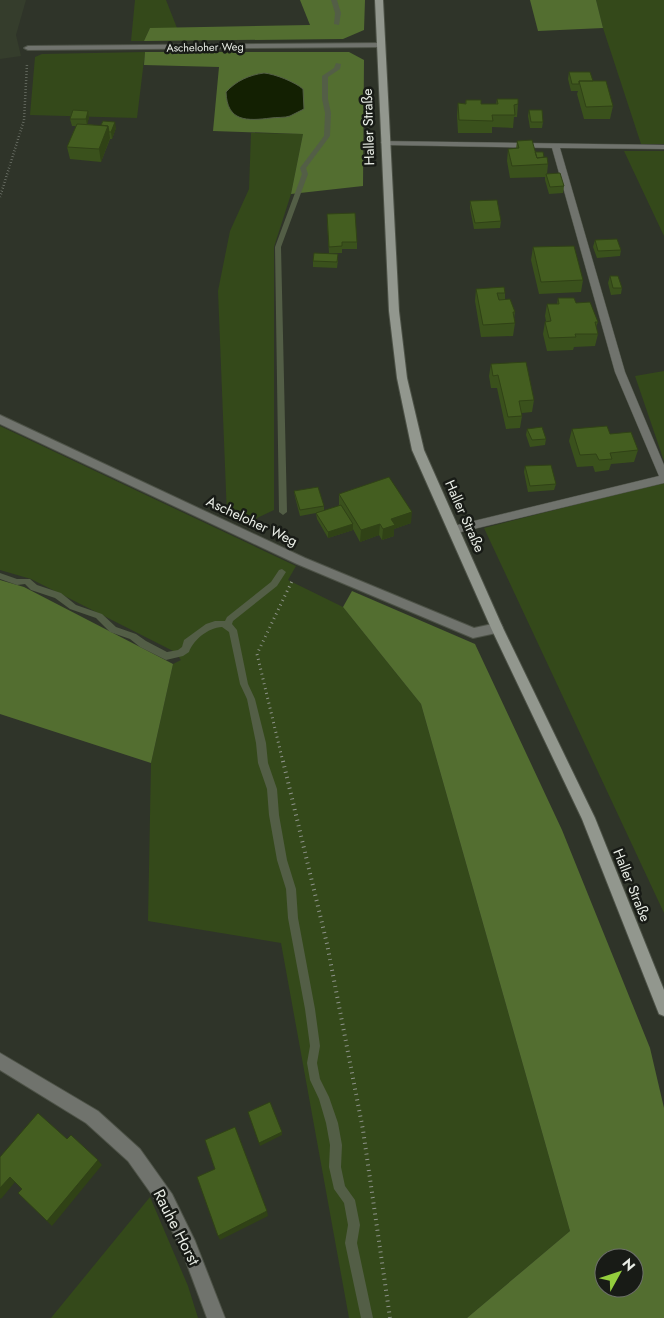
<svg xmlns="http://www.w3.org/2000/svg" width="664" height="1318" font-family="Jost,sans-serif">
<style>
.built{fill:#353d2c}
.green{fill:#34491a}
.forest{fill:#536e30;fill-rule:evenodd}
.water{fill:#132002;stroke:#535e46}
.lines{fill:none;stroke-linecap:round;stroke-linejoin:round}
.stream{fill:#535e46;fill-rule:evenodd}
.lane-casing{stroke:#4d5247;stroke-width:1}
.street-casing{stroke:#4d5247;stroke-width:2}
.secondary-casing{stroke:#4d5247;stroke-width:2}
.path-far2{stroke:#8e938a;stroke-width:2.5;stroke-dasharray:0.5 2.5;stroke-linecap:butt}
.path-far1{stroke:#8e938a;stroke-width:3;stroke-dasharray:1 4;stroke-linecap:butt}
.path{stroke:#8e938a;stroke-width:4;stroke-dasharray:1 4.5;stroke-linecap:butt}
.lane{fill:#70736d;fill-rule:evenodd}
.street{fill:#70736d;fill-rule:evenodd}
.secondary{fill:#92978e;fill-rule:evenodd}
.wall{fill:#3a511c}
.shaded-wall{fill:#304216}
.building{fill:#445e20;stroke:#304216}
.labels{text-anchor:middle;stroke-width:5;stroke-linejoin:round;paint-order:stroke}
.far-street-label{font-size:11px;fill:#e9ede6;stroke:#181b16}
.street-label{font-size:14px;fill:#e9ede6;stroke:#181b16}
.near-street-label{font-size:16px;fill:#e9ede6;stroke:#181b16}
</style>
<rect width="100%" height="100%" fill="#2f3429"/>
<path class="built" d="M0,0H26L16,35L21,56L0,59Z"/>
<path class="green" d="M135,0H166L177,28H150L144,41H131Z
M596,0H664V144H641L603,28Z
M145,52L137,118L30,115L35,57L42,54Z
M251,133L303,134L291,194L274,247V510L257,518V531L227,516L218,291L230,231L249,189Z
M624,151H664V236Z
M664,371V461L635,376Z
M0,426L296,566L288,580L343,607L421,704L570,1231L467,1318H349L281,943L148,921L151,763L173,664L181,660L175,652L31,579L0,570Z
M664,482V913L484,528Z
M150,1197L188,1286L198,1318H51Z"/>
<path class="forest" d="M300,0H365L364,30L343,39L144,41L150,28L310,25Z
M530,0H596L603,28L538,31Z
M145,52H349L364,60L363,186L291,194L303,134L213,131L219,67L144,65Z
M0,580L24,587L173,664L151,763L0,714Z
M352,591L475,644L562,830L650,1048L664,1108V1318H467L570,1231L421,704L343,607ZM604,1258H634V1288H604Z"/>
<path class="water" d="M264,73C275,74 295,82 303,89L304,109C299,111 295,114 290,116C285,118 277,117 271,118C247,121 227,122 226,92C236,81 249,75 264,73Z"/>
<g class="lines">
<path class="stream" d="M331,0H337L341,13L339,25L334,24L335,13Z
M336,63L341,64L340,69L328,77V99L331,113L330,136L306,168L308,174L281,247L287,512L283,515L279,512L275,247L302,174L300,168L324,136L325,113L322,99V76L334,68Z
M282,569L286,572L277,586L233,621L232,624L237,630L248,684L255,699L266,743L268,763L277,789L279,815L287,860L296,889L298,918L315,1009L320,1046L317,1063L320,1079L329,1097L338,1123L342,1145L341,1167L345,1186L355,1200L360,1225L357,1243L373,1318H361L345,1243L348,1225L344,1203L334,1189L329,1167L330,1145L326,1123L319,1099L310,1080L307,1063L310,1046L305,1009L288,918L286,889L277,860L269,815L267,789L258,763L256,743L247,699L240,684L229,632L222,627C208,628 194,639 189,652L183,656L166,660L140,647L130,639L110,632L96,618L70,609L55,598L31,590L25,584L17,585L0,579V573L17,579H30L37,585L61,593L76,605L102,614L116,627L136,634L146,641L167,652L178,650L182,647L184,640L206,624L215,621H225L227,617L271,582L279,570Z"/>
<g class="lane-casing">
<path id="lane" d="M382,141L664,145V149L560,148L625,372L664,465V483L453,534L449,533L448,530L449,527L453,526L659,476L615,372L552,148L385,145L381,143Z"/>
</g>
<g class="street-casing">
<path id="street" d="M382,43H385V47L28,50L24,48L28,46Z
M0,415L305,558L474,628L497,623L501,624L503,628L501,632L473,638L297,564L0,424Z
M0,1053L98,1111L140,1149L172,1194L195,1241L225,1318H207L182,1251L160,1206L128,1161L86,1123L0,1070Z"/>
</g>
<g class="secondary-casing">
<path id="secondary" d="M375,0H383L399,311L407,378L424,450L503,628L595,818L664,990V1016L659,1014L657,1009L582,819L491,628L412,450L397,378L389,311Z"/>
</g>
<path class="path-far2" d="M0,197L24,120L27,64"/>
<path class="path-far1" d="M283,762L257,654L293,579"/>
<path class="path" d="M283,761L327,944L363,1130L390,1318"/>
<use href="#lane" class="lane"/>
<use href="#street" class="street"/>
<use href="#secondary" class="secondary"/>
</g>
<path class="wall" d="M569,72L593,81L613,106L610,119H584L577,94L578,91H571L568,79Z
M497,99L518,104L517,117H514L513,128L492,127V133H458L457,116L458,103L465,104L466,100L481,104H496Z
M529,110L543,122L542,128H530L528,116Z
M88,111L89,117L87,124L116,128L112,139H110L101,162L70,159L67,147L76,126H72L70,119Z
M517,141L544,157L548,164L547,174L564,186L563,193L549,194L545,180V177L510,178L507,161L508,149H516Z
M470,201L501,221L500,228L474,229L470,208Z
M327,220L357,242V249H342V253H329Z
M595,240L621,250L620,256L597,258L593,247Z
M533,247L583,280L581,292L539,294L531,260Z
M338,260L337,268L313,267V261Z
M610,276L622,288L621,294L611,295L608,283Z
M476,289L505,293V300L515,312L514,318L515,323L513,336L481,337L475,301Z
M558,298L576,303L598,322L596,327L598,334L595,346L574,347L573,350L547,351L543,334L545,322L546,321L545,316L547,304H557Z
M491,364L534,400L532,412L522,413V416L520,428L506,429L497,388H491L489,376Z
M527,429L546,439L545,445L530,447L526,435Z
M572,429L610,434L638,450L634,462L611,464L609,470L595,472L593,466L577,467L569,441Z
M525,466L556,484L554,490L528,492L524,472Z
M294,491L324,506V511L339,506V494L411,523L394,529V536L382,540L379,535L360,542L353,529V530L328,538L317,519L316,513L300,516L295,497Z"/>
<path class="shaded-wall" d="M88,111L89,117L87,126L86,119Z
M115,122L116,128L112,139L111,132Z
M108,126L110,138L101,162L99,149Z
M412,512L411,523L394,529V536L382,540L383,529L391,519Z
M353,524V530L328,538V532Z
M380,524L379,535L360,542L361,530Z
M282,1132V1135L260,1146L259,1143Z
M98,1160L102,1165L52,1226L47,1221Z
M10,1177L15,1182L1,1199L0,1198V1188Z
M267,1211L268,1216L220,1240L218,1236Z"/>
<path class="building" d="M569,72H590L593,81H579V84H572Z
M579,81H606L613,106L586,107Z
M497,99H518V104L514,105L515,115H492L493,121L459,120L458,103L466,104V100H481V104H498Z
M73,110L88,111L86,119H70Z
M529,110H542L543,122H531Z
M103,121L115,122L111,132H109L108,126L101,125Z
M77,124L108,126L99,149L67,147Z
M532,140L537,158L547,157L548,164L512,166L508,149L519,148L517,141Z
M535,152H543L544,157L537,158Z
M560,173L564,186L550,187L546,174Z
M497,200L501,221L475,223L470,201Z
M355,213L357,242H342V246L329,247L327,214Z
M617,239L621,250L598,251L595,240Z
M574,246L583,280L541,282L533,247Z
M314,253L338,254L337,262L313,261Z
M610,276H618L622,288H613Z
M504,287L505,293H497L499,300L510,299L515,312H513L515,323L483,325L476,289Z
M558,298H574L576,303L590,302L598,322H595L598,334H575L576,337L549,338L545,322L551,321L547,304H559Z
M526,362L534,400L519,401L522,416L508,417L498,375L493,376L491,364Z
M607,426L610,434L631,432L638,450L610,453L612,459L599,460L596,454L580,455L572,429Z
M542,427L546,439L532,440L527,429Z
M551,465L556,484L530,486L525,466Z
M389,477L412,512L391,519L395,525L383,529L380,524L361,530L339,494Z
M318,487L324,506L300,510L294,491Z
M341,505L353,524L328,532L316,513Z
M270,1102L282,1132L259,1143L248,1112Z
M38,1113L67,1139L71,1135L98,1160L47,1221L18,1193L22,1189L10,1177L0,1188V1157Z
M235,1127L267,1211L218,1236L197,1177L215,1169L205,1140Z"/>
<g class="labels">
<g class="far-street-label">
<text transform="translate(205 47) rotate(-1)" y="4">Ascheloher Weg</text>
</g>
<g class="street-label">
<text transform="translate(368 127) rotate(-92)" y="5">Haller Straße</text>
<text transform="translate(465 516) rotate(66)" y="5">Haller Straße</text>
<text transform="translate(252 521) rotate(25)" y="5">Ascheloher Weg</text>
<text transform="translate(632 885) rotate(68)" y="5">Haller Straße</text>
</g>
<g class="near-street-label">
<text transform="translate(177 1227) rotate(63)" y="6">Rauhe Horst</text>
</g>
</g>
<g transform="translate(619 1273) rotate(50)"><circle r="24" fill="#181b16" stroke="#6c6f69"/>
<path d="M0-4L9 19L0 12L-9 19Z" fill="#93cd3d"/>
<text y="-8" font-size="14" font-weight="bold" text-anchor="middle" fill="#e9ede6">N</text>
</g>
</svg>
